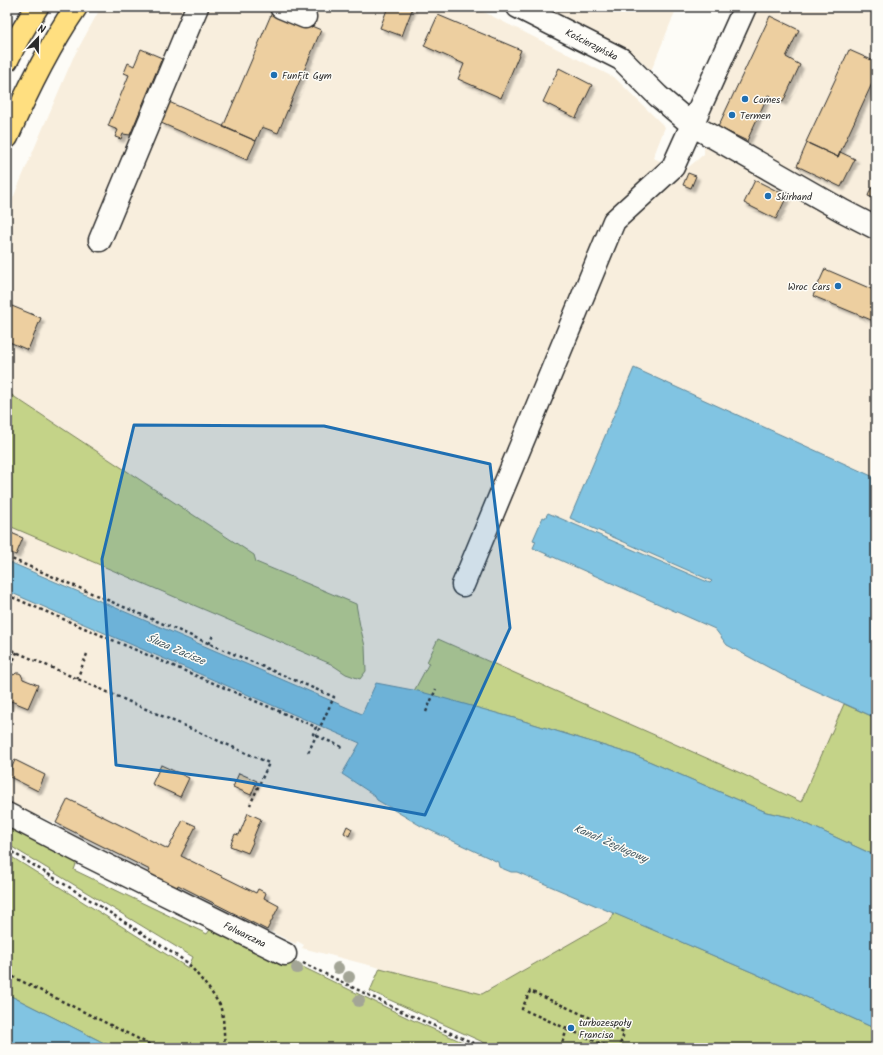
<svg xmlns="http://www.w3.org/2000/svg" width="883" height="1055" font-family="Kalam,sans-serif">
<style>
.built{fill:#f8eedd}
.green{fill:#c4d388;stroke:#787f5a}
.water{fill:#81c4e2;stroke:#5f8799}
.building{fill:#edcfa0;stroke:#2b2b2b;filter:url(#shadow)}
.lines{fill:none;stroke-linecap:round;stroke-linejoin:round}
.minor-casing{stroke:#2b2b2b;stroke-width:25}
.major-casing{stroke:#2b2b2b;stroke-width:25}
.path{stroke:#2b2b2b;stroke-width:2.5;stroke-dasharray:3 3;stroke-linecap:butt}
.minor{stroke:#fdfcf7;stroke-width:22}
.major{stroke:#ffdf80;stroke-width:22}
.tree{fill:#a3a596}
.marked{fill:#1f6fb2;fill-opacity:0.2;stroke:#1f6fb2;stroke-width:3;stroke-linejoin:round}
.poi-dot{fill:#1f6fb2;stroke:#fdfcf7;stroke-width:1.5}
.labels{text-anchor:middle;stroke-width:3;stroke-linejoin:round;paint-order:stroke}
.street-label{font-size:10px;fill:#2b2b2b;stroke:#fdfcf7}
.poi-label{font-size:10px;fill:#2b2b2b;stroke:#fdfcf7;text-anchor:start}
.water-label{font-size:11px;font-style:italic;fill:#455962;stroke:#fdfcf7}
</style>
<defs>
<filter id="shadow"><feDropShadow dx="3.5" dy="3.5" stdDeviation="1" flood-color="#0004"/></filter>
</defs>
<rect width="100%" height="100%" fill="#fdfcf7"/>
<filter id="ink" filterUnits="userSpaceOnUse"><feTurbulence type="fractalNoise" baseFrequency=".025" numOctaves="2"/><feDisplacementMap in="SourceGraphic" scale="8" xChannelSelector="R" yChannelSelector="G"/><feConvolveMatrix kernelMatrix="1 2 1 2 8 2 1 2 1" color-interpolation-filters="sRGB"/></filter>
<g filter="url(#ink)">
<path class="built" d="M101,7H474L615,78L665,127L653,158L684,171L704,154L705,113L754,7H876V478L634,369L570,518L712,581L710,583L548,513L545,518L543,517L533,548L715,629L727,645L790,679L844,704L801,802L738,772L438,639L429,663L414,691L376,683L362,714L7,561V525L331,664L356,604L256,562L254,555L7,392V212L73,58Z
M537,7H677L651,71L636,56Z
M7,591L360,743L342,774L374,795L377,800L421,826L498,862L499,867L511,872H517L614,913L611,920L482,994L302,948L304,945L297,941L296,944L178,885L177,888L148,874L149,870L56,823L7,803Z"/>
<path class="green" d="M7,392L254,555L256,562L356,604L360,626L365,646L366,671L360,679L346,674L331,664L7,525Z
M438,639L738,772L801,802L844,704L876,718V856L794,818L766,812L637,756L514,718L414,691L429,663L427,662Z
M7,819L79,856L74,870L207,934L214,924L408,1018L476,1048H114L7,994V854L188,968L193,957L7,844Z
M614,913L754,973L876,1029V1048H496L370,991L380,968L482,994L611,920Z"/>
<path class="water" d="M634,368L876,478V718L790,679L727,645L715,629L533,548L536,541L533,540L543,517L545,518L548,513L710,583L712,581L570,518Z
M7,561L362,714L376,683L418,691L514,718L637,756L766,812L794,818L876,856V1029L754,973L517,872H511L499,867L498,862L421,826L377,800L374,795L342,774L360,743L7,591Z
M7,994L114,1048H7Z"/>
<path class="building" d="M388,7H413L402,36L380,28Z
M273,10L321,30L278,133L262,127L256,141L223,127Z
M438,15L521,50L501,98L458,79L464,64L424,46Z
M770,16L799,30L786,57L800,65L783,102L768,95L747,141L718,127Z
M141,49L162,58L130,135L123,134L121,139L115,137L118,130L108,126L129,75L124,73L128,63L134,66Z
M849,50L876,62V75L838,157L806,142Z
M559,68L592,85L576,118L543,102Z
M169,102L256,141L247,160L161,123Z
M807,143L838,157L840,152L855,159L841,187L797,166Z
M688,173L696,176L691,188L683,185Z
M755,180L787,196L776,219L744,203Z
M871,188L876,190V199L868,196Z
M825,269L876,291V322L813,296Z
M7,304L41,318L28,350L7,341Z
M9,532L23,538L16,555L7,551V538Z
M16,673H19L21,674L23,679L38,685L28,708L11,701L7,710V674L11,676L12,674L14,675Z
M15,760L45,775L38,791L8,776Z
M161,765L189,778L180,797L152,784Z
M239,773L257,781L251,795L233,787Z
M68,799L168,849L183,820L196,826L181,856L256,893L258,889L266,893L264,898L279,906L267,930L178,885L177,888L148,874L150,870L56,823Z
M248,813L261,819L252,841L253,842L248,853L230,846L235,834L239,835Z
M347,826L352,829L349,836L344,833Z"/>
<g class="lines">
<g class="minor-casing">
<path id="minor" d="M281,7L305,17
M518,7L621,59L658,96L692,125L843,211L876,228
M100,240L197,7
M463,585L614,221L673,167L745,7
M7,814L90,857L285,954"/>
</g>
<g class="major-casing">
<path id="major" d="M7,60L18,38L37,7
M7,137C27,91 48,48 76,7"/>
</g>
<path class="path" d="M7,557L334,697L308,753
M7,595L316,727L313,734L344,748
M209,644L214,633
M7,648L269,763L250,805
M7,667L10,668L17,652
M77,679L87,654
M426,712L436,689
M7,849L95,903L188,963L210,990L220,1005L223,1017L225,1048
M303,963L405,1013L485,1048
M7,974L157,1048
M560,1048L567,1030
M611,1048L522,1009L530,991L624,1033L619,1048"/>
<use href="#minor" class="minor"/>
<use href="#major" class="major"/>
</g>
<g class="tree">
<circle cx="297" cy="968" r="6"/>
<circle cx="338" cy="968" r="6"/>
<circle cx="349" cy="977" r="6"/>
<circle cx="359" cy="1001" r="6"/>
</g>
</g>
<path class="marked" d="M134,425L324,426L490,464L510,628L425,815L234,780L116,765L102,559Z"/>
<g class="poi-dot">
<circle cx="274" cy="75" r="4"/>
<circle cx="745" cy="99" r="4"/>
<circle cx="732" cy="115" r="4"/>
<circle cx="768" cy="196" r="4"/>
<circle cx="838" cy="286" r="4"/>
<circle cx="571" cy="1028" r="4"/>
</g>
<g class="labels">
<g class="street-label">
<text transform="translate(592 44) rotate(27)" y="4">Kościerzyńska</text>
<text transform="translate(245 934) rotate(26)" y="4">Folwarczna</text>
</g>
<g class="poi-label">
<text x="282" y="79">FunFit Gym</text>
<text x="753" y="103">Comes</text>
<text x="740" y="119">Termen</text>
<text x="776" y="200">Skirhand</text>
<text x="830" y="290" text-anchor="end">Wroc Cars</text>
<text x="579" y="1026">turbozespoły<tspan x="579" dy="12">Francisa</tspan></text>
</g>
<g class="water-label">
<text transform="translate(176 649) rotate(23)" y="4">Śluza Zacisze</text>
<text transform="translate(611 843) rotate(24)" y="4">Kanał Żeglugowy</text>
</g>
</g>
<rect width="883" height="1055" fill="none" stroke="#fdfcf7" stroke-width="24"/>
<rect x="12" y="12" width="859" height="1031" fill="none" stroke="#2b2b2b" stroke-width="1.5" filter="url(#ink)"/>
<g transform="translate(38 38) rotate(22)" stroke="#fdfcf7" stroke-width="3" paint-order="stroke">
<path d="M0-3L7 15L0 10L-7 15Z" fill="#2b2b2b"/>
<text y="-6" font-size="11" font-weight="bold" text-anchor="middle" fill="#2b2b2b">N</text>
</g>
</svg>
